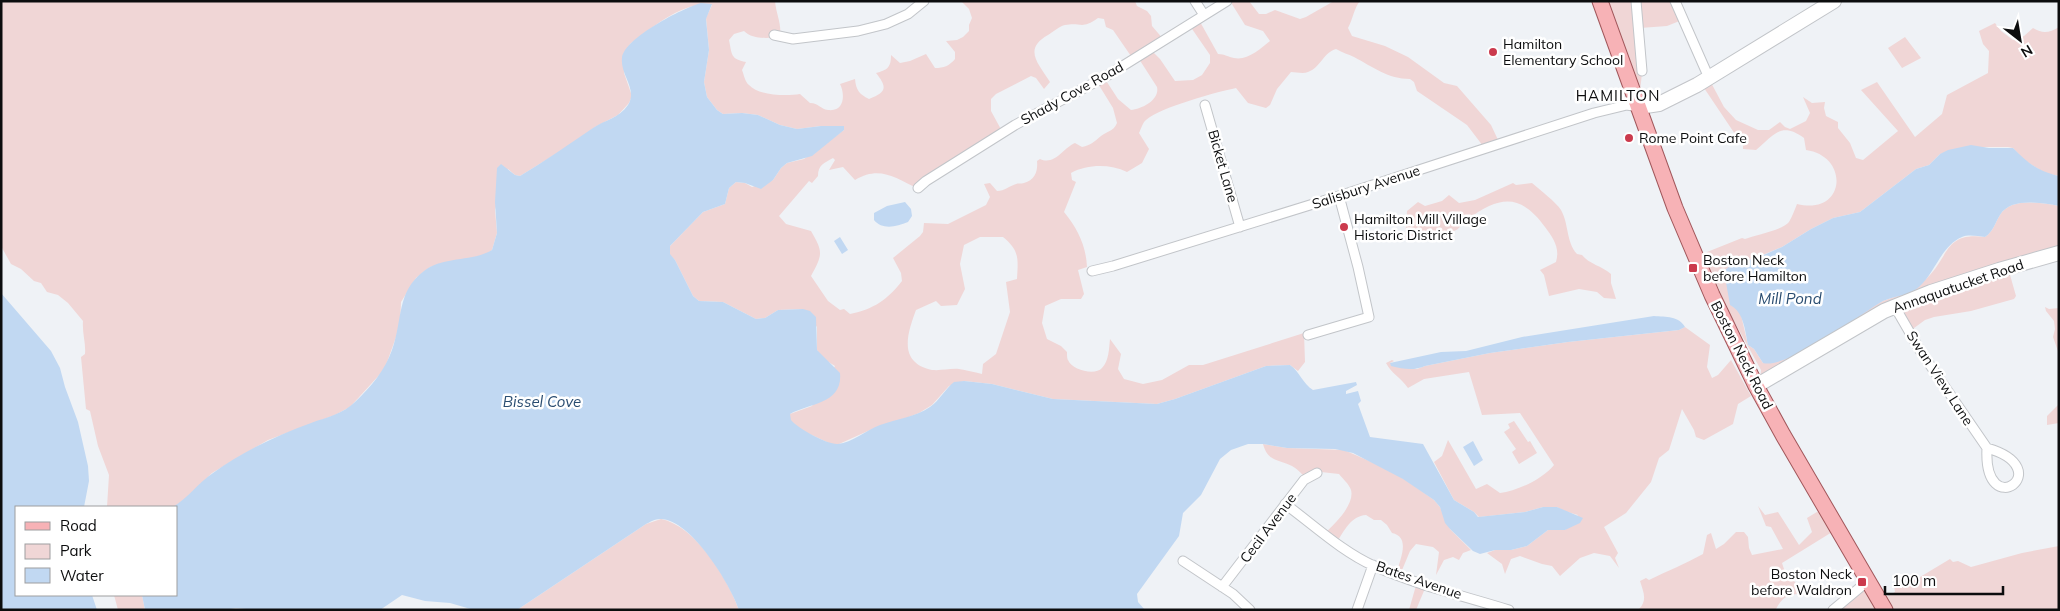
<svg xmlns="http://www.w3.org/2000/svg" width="2060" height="611" font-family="Mulish,sans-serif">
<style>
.green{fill:#f0d6d6;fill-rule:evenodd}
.water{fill:#c1d8f2}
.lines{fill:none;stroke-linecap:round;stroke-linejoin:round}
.street-casing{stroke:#c2c5c9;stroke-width:11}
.secondary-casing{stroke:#c2c5c9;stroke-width:16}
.primary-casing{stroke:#a1575b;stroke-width:17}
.street{stroke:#fff;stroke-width:9}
.secondary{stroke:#fff;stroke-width:14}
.primary{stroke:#f7b2b6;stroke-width:15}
.poi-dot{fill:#cb3a4d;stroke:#fff;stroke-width:2}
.labels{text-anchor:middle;stroke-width:5;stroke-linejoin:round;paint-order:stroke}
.poi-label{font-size:14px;fill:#0c0d0e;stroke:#fff;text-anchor:start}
.street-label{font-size:14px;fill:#0c0d0e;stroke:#fff}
.neighbourhood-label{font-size:15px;letter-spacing:1px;fill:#0c0d0e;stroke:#fff}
.water-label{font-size:15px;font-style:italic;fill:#294c70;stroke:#fff}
</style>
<rect width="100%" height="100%" fill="#eff2f6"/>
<path class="green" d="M1,1H775C776,14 782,24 780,37C769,38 753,40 744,31L734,34L729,40C732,54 730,59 746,62L742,70C744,75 745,82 749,85C759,96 787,96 800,94L810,103C819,103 820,109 828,110C845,112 845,94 840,84L855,79C856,90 859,94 869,99C886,92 888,88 876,73C887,70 891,68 891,55L900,63L910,61L926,54L935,68C944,68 949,66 955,59V52L946,41L957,40L963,37L969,31V25L972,18L969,9L961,1H1135L1137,6L1147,11L1151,16L1152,26L1164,40L1151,50L1160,59L1175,81L1193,80L1202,75L1210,63V55L1190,26L1199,20L1218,54C1225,54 1228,57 1234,58C1247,61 1260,49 1270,41L1263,31L1245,25L1230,1H1249L1259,14H1266L1275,10L1300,19L1306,17L1334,1H1360C1354,8 1353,19 1348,28L1352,36L1385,46L1408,57L1444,83L1457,86L1491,125L1499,142L1483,146L1467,125L1417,91L1414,82L1410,79C1388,79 1373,67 1354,57C1348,54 1343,53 1336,49C1324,52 1320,68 1308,72C1303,74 1296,72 1291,72L1277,89L1270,105L1266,108L1248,103L1236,88C1217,92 1161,107 1146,120C1143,122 1141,129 1139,133L1149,149L1142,163L1127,172C1110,164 1088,164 1071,173L1072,180L1076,182L1064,212C1078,229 1086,246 1087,267L1078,270L1084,294L1081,299H1061L1045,306L1042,323L1047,339L1061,346L1067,352C1067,354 1067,359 1068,360C1072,370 1095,376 1102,368C1109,361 1109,348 1110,339L1121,354L1118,369L1124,379L1143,384L1162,380L1189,365H1203L1304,333L1305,362L1298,371L1290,365L1266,366L1175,399L1157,404L1053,399L992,384L964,381L949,386L932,405L919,413L904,419L879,426L839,444H831L801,430L790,420V414L812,406L835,366L822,358L817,350V327L803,309L778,310L765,318L756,319L723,302L699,301L693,296L675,260L669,254L670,246L703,212L725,204L729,188L736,182L745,183L752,187L773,180L781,168L787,163L804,159L844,130V126H821L797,129L780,125L758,115L742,113L723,114L717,110L707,97L704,82L709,50L706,18L712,5C682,1 654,27 630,44L624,73L632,96L629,103L618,115L595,127L577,141L520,176L515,175L508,169L495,210L497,233L492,250L485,255L430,267L416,278L401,302L400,326L386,365L382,372L350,407L335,415L268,440L212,473L184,501L173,507H107L109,475L98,446L90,411L86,409L81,357L85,354C86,343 82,333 83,321L68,303L58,295L47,292L41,283L34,281L21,269L11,264L1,246ZM1098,18L1104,19L1106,27L1113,30L1133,59H1139L1157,87C1160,100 1142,109 1131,110L1118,99L1105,79L1097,82L1113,108L1117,123C1113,132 1107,131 1101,136C1094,142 1091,145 1082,147L1075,143C1064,147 1055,166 1040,159L1037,161C1038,171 1035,180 1024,183C1021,184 1018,183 1016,184C1009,186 1005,191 997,191L990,183L984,184L990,197L986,205L948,224L924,223L923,232L920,236L893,258L901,273L902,281C887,300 874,309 850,314L844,309L840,310L828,301L811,276C823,254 823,252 811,231L786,224L779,216L809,181L812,183L818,176C818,165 824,163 833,158L835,160L829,170L843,167L855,180C880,165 895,178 919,189L1003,133L991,111V99L996,94L1031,76L1036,78L1044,89L1050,82C1038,63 1023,49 1048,35C1053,32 1060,26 1065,25C1082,22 1081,30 1098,18ZM980,237H1003C1020,251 1018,259 1017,279L1006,282L1010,312L996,354L983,364L982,374C974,372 966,370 959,369C949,368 937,372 928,369C898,360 908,332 916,310L936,301L941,306L957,305L965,289L960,264L964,245Z
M1600,1H1676L1682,20L1667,26L1640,28L1642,73L1640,91Z
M1995,23L2001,31L2013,40L2024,36L2033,28C2043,34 2049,33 2059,27V176L2045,173L2024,160L2013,148L2008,147H1986L1940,154L1929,165L1916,169L1860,212L1833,218L1811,229L1782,247L1724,271L1729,294L1741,315L1748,345L1754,349L1763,363L1883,301C1900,295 1914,291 1927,278C1950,256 1944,232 1985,237C1993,232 1995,223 2000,215C2011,197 2041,203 2059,206V253L2008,268L2016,296L2014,299L1971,311L1934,317L1925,320L1910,331L1895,308L1760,381L1761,370L1729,312L1705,258L1707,252L1742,238L1745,239C1755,235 1783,230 1789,222C1792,217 1795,209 1797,204C1846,216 1850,156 1806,150L1804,138C1781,121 1774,135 1756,150L1743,149V146L1700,82L1708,77L1724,107L1736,120L1758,130H1769L1780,122L1785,127L1790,129L1806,121L1810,113L1803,97L1812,103L1825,102L1824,108L1826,116L1838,122V128L1850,143L1856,158L1863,160L1898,131L1861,90L1877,82L1915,137L1942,114L1947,95L1988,73L1989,51L1983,44L1979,31Z
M1905,37L1921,58L1902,68L1888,48Z
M1513,183L1516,185L1532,183C1540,190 1556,202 1561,210C1569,224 1566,242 1577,254L1582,255C1589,264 1602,266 1611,274V283L1616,299L1604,298L1597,292L1579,289L1549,296L1544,275L1540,270L1556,262C1560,248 1554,239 1545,227C1520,193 1500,196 1468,219C1463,222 1459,230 1454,231C1438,236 1421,239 1405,240L1407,211L1418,202L1425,206L1442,201L1449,195L1459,203L1475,200Z
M2045,307L2049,309L2059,308V354L2053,337L2055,329L2054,321L2046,311Z
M1685,327L1710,345L1707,367L1712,378L1718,375L1731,360L1751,396L1738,404L1733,424L1704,440L1696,437L1694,430L1682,409L1669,450L1659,458L1651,482L1626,513L1604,527L1618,553L1615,558L1619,568L1610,556L1594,553L1580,558L1560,576L1552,566L1542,564L1520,556L1511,559L1505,574L1502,564L1487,553L1495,550H1511L1527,546L1548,530H1565L1578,515L1564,511L1557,507H1543L1525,512L1479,517L1474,512L1454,500L1434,462L1442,456L1448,440L1476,489L1487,484L1500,493C1517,491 1543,479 1554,465L1520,413L1482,415L1469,372L1424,379L1408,388C1401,378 1391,373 1386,363L1392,360L1394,361L1390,363L1417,369L1425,366L1490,353L1568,342L1679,330Z
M2059,404V423L2047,425V416Z
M1514,421L1528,442L1530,441L1537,453L1519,464L1512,452L1516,449L1504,432L1510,428L1508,424Z
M1263,444L1287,448L1344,450L1383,467L1409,482L1434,500L1440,507L1450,529L1471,550L1463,553L1459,560L1453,557L1444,560L1436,575L1439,552L1433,547L1416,544L1410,551L1400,575L1397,572C1400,559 1411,537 1392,533L1387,525L1381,520H1374L1366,515C1351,516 1344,531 1337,542L1326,532C1335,524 1355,504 1351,490C1349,484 1343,479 1339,474L1312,471L1305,477C1301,473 1296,468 1292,466C1278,459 1268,462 1263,444Z
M1758,506L1765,515L1778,512L1799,545L1812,532L1807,518L1825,507L1837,529L1782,563L1784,569L1804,593C1790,595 1783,595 1776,609L1768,610L1639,609C1648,600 1643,591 1640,581L1646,578L1649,580C1667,571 1685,564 1703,554L1707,535L1711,533L1716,549L1724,544L1736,532H1744L1748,537L1749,548L1752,555L1783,549L1771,527L1766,526Z
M661,519C696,526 728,579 739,610H517L646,524Z
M2059,546V610H1834L1865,584L1881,599L1895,592L1894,585L1899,579L1905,586L1950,559L1953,562L1958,561L1971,567L2022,553Z
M1417,582L1426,586L1416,610H1409Z
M114,595H142L145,610H118Z"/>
<path class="water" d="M701,3L712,4L706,19L709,50L704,82L707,97L717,110L723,114L742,113L758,115L780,125L797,129L821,126H844V130L812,156L787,163L781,168L773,180L761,189L745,183L736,182L729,188L725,204L703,212L670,246V254L675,260L693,296L699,301L723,302L756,319L765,318L778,310L803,309L810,311L816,317L817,350L840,373C843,404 810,403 790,414L791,420C797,428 828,445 838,444C852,443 866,430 880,425C897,419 915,417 930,407C940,400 945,389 954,382L964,381L992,384L1053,399L1157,404L1175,399L1266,366L1290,365C1300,372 1303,384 1313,390L1356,382L1357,385L1346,391V394L1358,391L1361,401L1358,404L1370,437L1423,444L1454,500L1474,512L1478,517L1525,512L1543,507H1557L1583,518L1580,523L1565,530H1548L1527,546L1511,550H1495L1480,554L1473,551L1450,529L1445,523L1440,507L1434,500L1403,479L1353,453L1335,449L1287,448L1263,444H1248L1231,450L1220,459L1201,495L1183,513L1179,536L1137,594L1138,602L1145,610H739C731,585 690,518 660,519C655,519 650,522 646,524L517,610H474L450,603L425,601L402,595L380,610H257L236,608L224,610H145L142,595H176V507H173C188,498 198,483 213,473C243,451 276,436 311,423C327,417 343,414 355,402C371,387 385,370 392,350C403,320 396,292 424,271C443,256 472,262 492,250L497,233L495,202L497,168L501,164L515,175L520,176C545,161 569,144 593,128C605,120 619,118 628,105C638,89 620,75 622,58C624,38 683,8 701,3Z
M1971,145L1989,148H2013C2028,163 2037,171 2059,176V206C2041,203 2011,197 2000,215C1995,223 1993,232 1985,237C1978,236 1968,234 1962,237C1941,246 1935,273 1919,287C1910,295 1895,296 1883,301C1859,315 1786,370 1763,363L1754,349L1748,345C1745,331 1744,312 1730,305L1724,271L1731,265L1759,257L1782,247L1811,229L1833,218L1860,212L1916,169L1929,165L1940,154L1948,150Z
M905,202L911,209L912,216L908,222C896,227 882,230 874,220V213L887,206Z
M840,237L848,250L842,254L834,241Z
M1,293L51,351L60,368L65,387L78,422L88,466L89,481L84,507H16V595H92L97,610H1Z
M1654,316C1666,317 1679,316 1685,327L1679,330L1568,342L1490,353L1425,366C1413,371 1404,369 1391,366L1390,363L1441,352L1466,351L1522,337Z
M1473,441L1483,460L1474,466L1463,447Z"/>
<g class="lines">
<g class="street-casing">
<path id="street" d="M1195,1L1204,15
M1636,1L1642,71
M1675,1L1709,78
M774,35L793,39L858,31L886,24L908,14L924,1
M1205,105L1240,227
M918,188L926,181L1015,125L1105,77L1227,1
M1092,271L1113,266L1339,196L1594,113L1627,105L1639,107
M1895,307L1921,352L1987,448C2060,469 1983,525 1987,448
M1308,335L1369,317L1358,267L1339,196
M1285,504C1314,525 1341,551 1374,566C1417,585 1464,596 1509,610
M1183,561L1233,594L1250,610
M1222,587L1304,480L1317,473
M1357,610L1373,565
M1833,610L1869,580"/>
</g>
<g class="secondary-casing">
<path id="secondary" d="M1639,107L1659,104L1697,85L1834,1
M1756,386L1884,311L1931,292L1999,270L2059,253"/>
</g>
<g class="primary-casing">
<path id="primary" d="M1600,1L1675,208L1712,295L1756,386L1783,435L1885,610"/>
</g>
<use href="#street" class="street"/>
<use href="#secondary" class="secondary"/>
<use href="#primary" class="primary"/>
</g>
<g class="poi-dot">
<circle cx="1493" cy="52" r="5"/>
<circle cx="1629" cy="138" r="5"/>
<circle cx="1344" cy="227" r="5"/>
<rect x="1688" y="263" width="10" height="10" rx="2.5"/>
<rect x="1857" y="577" width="10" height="10" rx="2.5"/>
</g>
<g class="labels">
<g class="poi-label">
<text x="1503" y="49">Hamilton<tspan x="1503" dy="16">Elementary School</tspan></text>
<text x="1639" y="143">Rome Point Cafe</text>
<text x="1354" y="224">Hamilton Mill Village<tspan x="1354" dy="16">Historic District</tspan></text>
<text x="1703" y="265">Boston Neck<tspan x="1703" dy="16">before Hamilton</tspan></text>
<text x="1852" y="579" text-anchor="end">Boston Neck<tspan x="1852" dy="16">before Waldron</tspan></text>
</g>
<g class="street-label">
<text transform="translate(1072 93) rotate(-29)" y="5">Shady Cove Road</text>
<text transform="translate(1223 166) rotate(74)" y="5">Bicket Lane</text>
<text transform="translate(1366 187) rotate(-18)" y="5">Salisbury Avenue</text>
<text transform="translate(1958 286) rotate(-19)" y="5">Annaquatucket Road</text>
<text transform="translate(1742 355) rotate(63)" y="5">Boston Neck Road</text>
<text transform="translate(1940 378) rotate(57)" y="5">Swan View Lane</text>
<text transform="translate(1268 528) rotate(-53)" y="5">Cecil Avenue</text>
<text transform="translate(1419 580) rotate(19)" y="5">Bates Avenue</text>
</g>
<g class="neighbourhood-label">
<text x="1618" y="101">HAMILTON</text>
</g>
<g class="water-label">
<text x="1790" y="304">Mill Pond</text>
<text x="542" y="407">Bissel Cove</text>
</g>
</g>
<rect width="2060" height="611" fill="none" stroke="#0c0d0e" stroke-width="5"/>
<rect x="15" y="506" width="162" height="90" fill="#ffffff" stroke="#9e9e9f"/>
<rect x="25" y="522" width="25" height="8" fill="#f7b2b6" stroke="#9e9e9f"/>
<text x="60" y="531" font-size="15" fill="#0c0d0e">Road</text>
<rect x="25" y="544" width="25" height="15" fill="#f0d6d6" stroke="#9e9e9f"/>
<text x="60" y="556" font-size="15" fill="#0c0d0e">Park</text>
<rect x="25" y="568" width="25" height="15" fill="#c1d8f2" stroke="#9e9e9f"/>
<text x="60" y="581" font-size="15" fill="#0c0d0e">Water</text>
<g transform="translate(2020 40) rotate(149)" stroke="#ffffff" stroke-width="4" paint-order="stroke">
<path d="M0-4L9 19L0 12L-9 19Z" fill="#0c0d0e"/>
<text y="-8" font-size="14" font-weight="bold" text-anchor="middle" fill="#0c0d0e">N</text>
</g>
<path d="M1885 586v8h118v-8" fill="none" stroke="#0c0d0e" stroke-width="2.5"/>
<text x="1892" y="586" font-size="15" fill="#0c0d0e" stroke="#ffffff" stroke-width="4" paint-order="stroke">100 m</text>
</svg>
